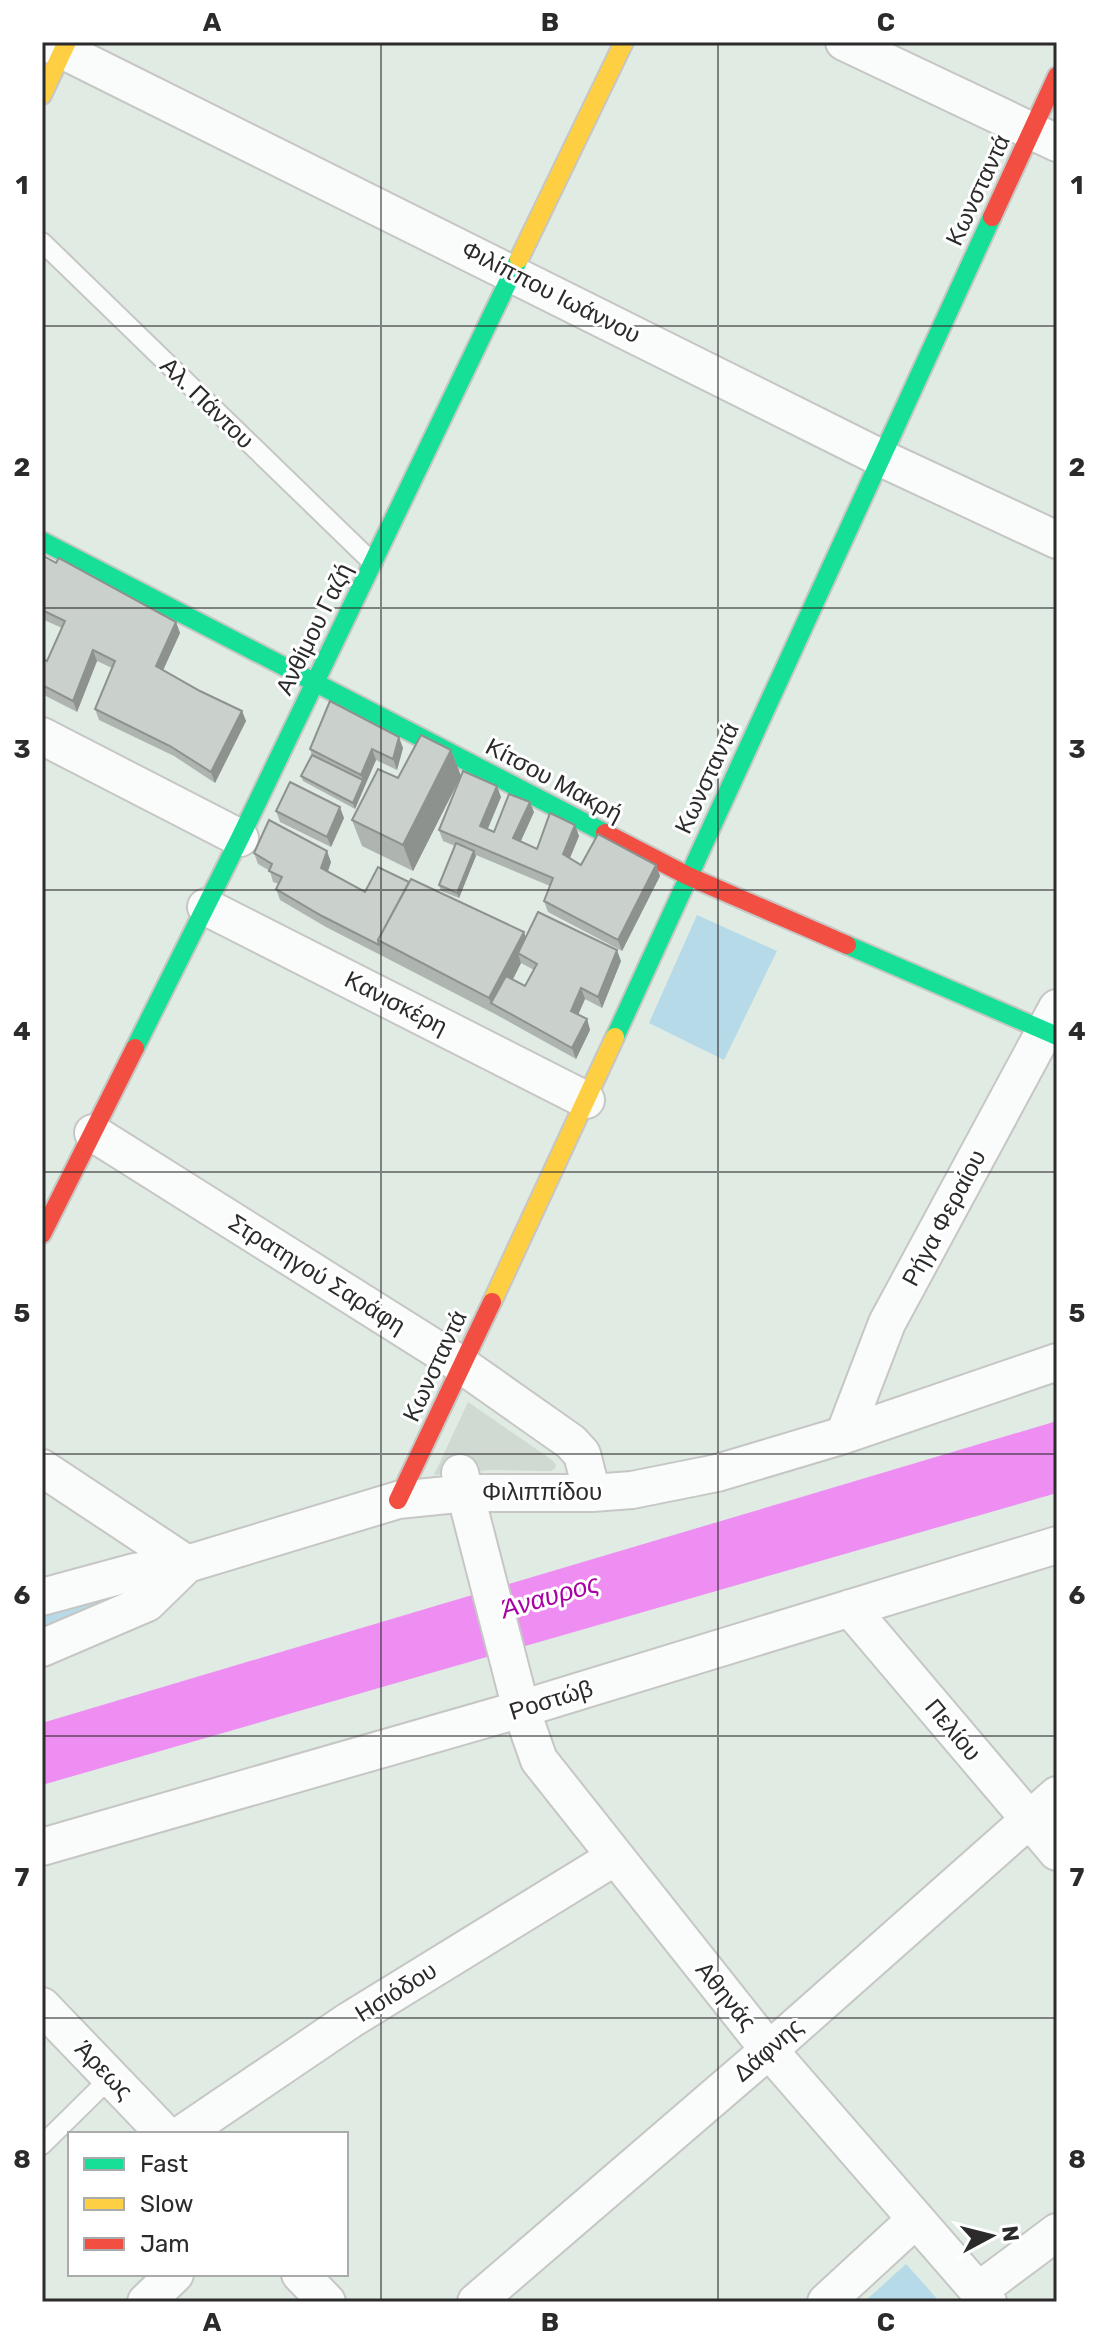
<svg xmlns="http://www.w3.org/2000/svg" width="1099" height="2344" font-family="Rubik,sans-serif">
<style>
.green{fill:#b6dae7}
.plaza{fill:#d0d9d2}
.water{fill:#ee8ef3}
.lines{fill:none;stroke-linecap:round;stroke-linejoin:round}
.lane-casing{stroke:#c6c7c5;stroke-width:22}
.street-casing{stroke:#c6c7c5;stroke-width:40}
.fast-casing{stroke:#c6c7c5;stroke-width:22}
.slow-casing{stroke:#c6c7c5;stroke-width:22}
.jam-casing{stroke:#c6c7c5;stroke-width:22}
.lane{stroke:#fafcfb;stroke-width:18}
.street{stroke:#fafcfb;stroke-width:36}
.fast{stroke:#16e098;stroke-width:18}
.slow{stroke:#ffcf43;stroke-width:18}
.jam{stroke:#f24e42;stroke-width:18}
.wall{fill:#aeb4af;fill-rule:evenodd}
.shaded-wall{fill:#8d928f}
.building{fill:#cad1cc;stroke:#8d928f;stroke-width:2}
.grid{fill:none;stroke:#2b2b2b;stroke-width:2;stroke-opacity:0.55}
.labels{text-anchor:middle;stroke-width:6;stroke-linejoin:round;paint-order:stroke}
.street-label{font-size:24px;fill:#2b2b2b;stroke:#fff}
.water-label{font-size:26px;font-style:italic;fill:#aa01a4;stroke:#fff}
.neatline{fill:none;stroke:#2b2b2b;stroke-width:3}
.grid-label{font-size:26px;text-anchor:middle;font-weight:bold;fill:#2b2b2b}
</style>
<rect width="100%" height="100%" fill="#e0ebe3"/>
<path class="green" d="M697,915L777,951L724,1060L649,1023Z
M129,1588V1593L42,1629V1615Z
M906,2264L940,2302H864Z"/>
<path class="plaza" d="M468,1402L552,1460L556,1465L555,1469L550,1471L491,1470L434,1475Z"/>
<path class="water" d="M1057,1421V1493L42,1785V1723Z"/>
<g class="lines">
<g class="lane-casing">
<path id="lane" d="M42,242L373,563
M42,2145L111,2077"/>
</g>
<g class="street-casing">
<path id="street" d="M46,42L881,458L1057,540
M844,42L1057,143
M42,736L240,838
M206,907L586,1100
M93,1133L463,1366L571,1442L582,1454L592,1493
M844,1435L887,1323L1057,1008
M42,1468L187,1564
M460,1473L521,1709L539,1760L769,2050L988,2302
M42,1597L134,1572L187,1564
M850,1608L1057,1852
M42,1648L147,1603L187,1564L398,1500L467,1493H592L632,1490L717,1473L844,1435L1057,1362
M42,1847L521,1709L1057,1545
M42,2006L165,2134
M182,2134L350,2020L615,1857
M300,2274L327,2302
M978,2291L1057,2232
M146,2302L175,2274
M476,2302L769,2050L1057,1795
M826,2302L915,2220"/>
</g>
<g class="fast-casing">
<path id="fast" d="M42,541L605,833
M847,945L1057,1036
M615,1037L992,217
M135,1048L240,838L519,259"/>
</g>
<g class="slow-casing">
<path id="slow" d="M42,95L67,42
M519,259L624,42
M492,1302L615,1037"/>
</g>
<g class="jam-casing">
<path id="jam" d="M992,217L1057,76
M605,833L688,876L847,945
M42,1234L135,1048
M398,1500L492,1302"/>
</g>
<use href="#lane" class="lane"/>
<use href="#street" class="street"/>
<use href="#fast" class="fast"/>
<use href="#slow" class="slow"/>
<use href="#jam" class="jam"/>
</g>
<path class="wall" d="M42,555L176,622L180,633L163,670L200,691L242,711L246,721L215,783L174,756L99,720L95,709L112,668L97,661L77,712L42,694V659L47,661L62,628L42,619Z
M403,748L397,770L376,760L355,809L303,781L301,776L312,755L310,749Z
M451,750L461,776L501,797L488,829L494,832L534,812L521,841L537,849L575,825L579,836L570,858L581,865H656L660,876L622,951L548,912L544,901L550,886L476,855L459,898L441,891L439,885L455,846L443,841L439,830L459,780L413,871L362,846L352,820L398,778Z
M276,811L344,818L331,847L280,822Z
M254,853L331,862L328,872L365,892L409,882L524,932L525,937L621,961L602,1008L585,999L578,1015L587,1019L590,1030L576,1059L495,1014L326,927L280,900L276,889L279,884L273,882L270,871L258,864ZM521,963L534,970L525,986L513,979Z"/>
<path class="shaded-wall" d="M176,622L180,633L160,677L156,666Z
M93,650L97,661L77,712L73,701Z
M242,711L246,721L215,783L211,772Z
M399,737L403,748L397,770L393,759Z
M372,749L376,760L355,809L353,803L363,780L361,775Z
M451,750L461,776L413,871L403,845Z
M497,786L501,797L484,837L480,826Z
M530,802L534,812L517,849L513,838Z
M340,807L344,818L331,847L327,837Z
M575,825L579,836L567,865L563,854Z
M327,851L331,862L325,879L321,868Z
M474,851L476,856L459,898L457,893Z
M656,865L660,876L622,951L618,940Z
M524,932L529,948L518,953L521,963L499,1007L491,1003L489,998Z
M617,950L621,961L602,1008L598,997Z
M581,988L585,999L575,1022L571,1011Z
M587,1019L590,1030L576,1059L572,1048Z"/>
<path class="building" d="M42,555L56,563L59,558L176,622L156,666L200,691L242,711L211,772L170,746L95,709L115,661L93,650L73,701L42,685V659L47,661L65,621L42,610Z
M330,701L399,737L393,759L372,749L361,775L310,749Z
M421,735L451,750L403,845L352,820L378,769L398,778Z
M312,755L363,780L353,803L301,776Z
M463,771L497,786L480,826L494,832L509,794L530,802L513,838L537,849L550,813L575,825L563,854L581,865L598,834L656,865L618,940L544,901L553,878L439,830Z
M290,782L340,807L327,837L276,811Z
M269,820L327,851L321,868L365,892L378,867L409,882L378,940L379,945L322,916L276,889L282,877L269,871L272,864L254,853Z
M456,843L474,851L457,893L439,885Z
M411,879L524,932L489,998L378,940Z
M538,912L617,950L598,997L581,988L571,1011L587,1019L572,1048L491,1003L506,976L525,986L537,964L518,953Z"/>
<path class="grid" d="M381,42V2302M718,42V2302M42,326H1057M42,608H1057M42,890H1057M42,1172H1057M42,1454H1057M42,1736H1057M42,2018H1057"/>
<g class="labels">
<g class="street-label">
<text transform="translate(978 190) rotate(-65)" y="8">Κωνσταντά</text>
<text transform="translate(551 292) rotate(27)" y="8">Φιλίππου Ιωάννου</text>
<text transform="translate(207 403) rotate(44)" y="8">Αλ. Πάντου</text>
<text transform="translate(314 629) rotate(-64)" y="8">Ανθίμου Γαζή</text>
<text transform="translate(707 778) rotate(-65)" y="8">Κωνσταντά</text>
<text transform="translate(554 780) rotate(28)" y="8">Κίτσου Μακρή</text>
<text transform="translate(396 1003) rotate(27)" y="8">Κανισκέρη</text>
<text transform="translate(944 1218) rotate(-62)" y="8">Ρήγα Φεραίου</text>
<text transform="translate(317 1274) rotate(32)" y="8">Στρατηγού Σαράφη</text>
<text transform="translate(435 1366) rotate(-65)" y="8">Κωνσταντά</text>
<text x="542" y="1500">Φιλιππίδου</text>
<text transform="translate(551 1700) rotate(-17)" y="8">Ροστώβ</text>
<text transform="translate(953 1730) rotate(50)" y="8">Πελίου</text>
<text transform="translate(396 1992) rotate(-32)" y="8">Ησιόδου</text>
<text transform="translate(726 1996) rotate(51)" y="8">Αθηνάς</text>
<text transform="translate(768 2050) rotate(-41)" y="8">Δάφνης</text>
<text transform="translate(104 2070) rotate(46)" y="8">Άρεως</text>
</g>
<g class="water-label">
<text transform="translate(550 1596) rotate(-16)" y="9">Άναυρος</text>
</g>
</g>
<rect width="1099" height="2344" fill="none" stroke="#ffffff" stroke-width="88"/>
<rect x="68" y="2132" width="280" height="144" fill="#ffffff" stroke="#aaaaaa" stroke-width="2"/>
<rect x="84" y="2158" width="40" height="12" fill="#16e098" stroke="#aaaaaa" stroke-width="2"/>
<text x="140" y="2172" font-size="24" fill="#2b2b2b">Fast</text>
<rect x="84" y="2198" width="40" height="12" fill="#ffcf43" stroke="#aaaaaa" stroke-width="2"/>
<text x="140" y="2212" font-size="24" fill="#2b2b2b">Slow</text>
<rect x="84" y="2238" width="40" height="12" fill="#f24e42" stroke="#aaaaaa" stroke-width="2"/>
<text x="140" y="2252" font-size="24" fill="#2b2b2b">Jam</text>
<g transform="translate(991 2236) rotate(83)" stroke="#ffffff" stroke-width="6" paint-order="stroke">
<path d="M0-6L14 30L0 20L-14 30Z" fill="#2b2b2b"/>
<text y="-12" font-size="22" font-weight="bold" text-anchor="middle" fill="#2b2b2b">N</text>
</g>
<rect x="44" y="44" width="1011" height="2256" class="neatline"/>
<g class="grid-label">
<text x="212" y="31">A</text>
<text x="550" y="31">B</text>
<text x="886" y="31">C</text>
<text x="22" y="194">1</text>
<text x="1077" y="194">1</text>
<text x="22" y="476">2</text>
<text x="1077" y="476">2</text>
<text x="22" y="758">3</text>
<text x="1077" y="758">3</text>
<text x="22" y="1040">4</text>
<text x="1077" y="1040">4</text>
<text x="22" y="1322">5</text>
<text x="1077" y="1322">5</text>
<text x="22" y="1604">6</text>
<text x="1077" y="1604">6</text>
<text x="22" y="1886">7</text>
<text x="1077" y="1886">7</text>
<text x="22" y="2168">8</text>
<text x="1077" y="2168">8</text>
<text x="212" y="2331">A</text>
<text x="550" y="2331">B</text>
<text x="886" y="2331">C</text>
</g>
</svg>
